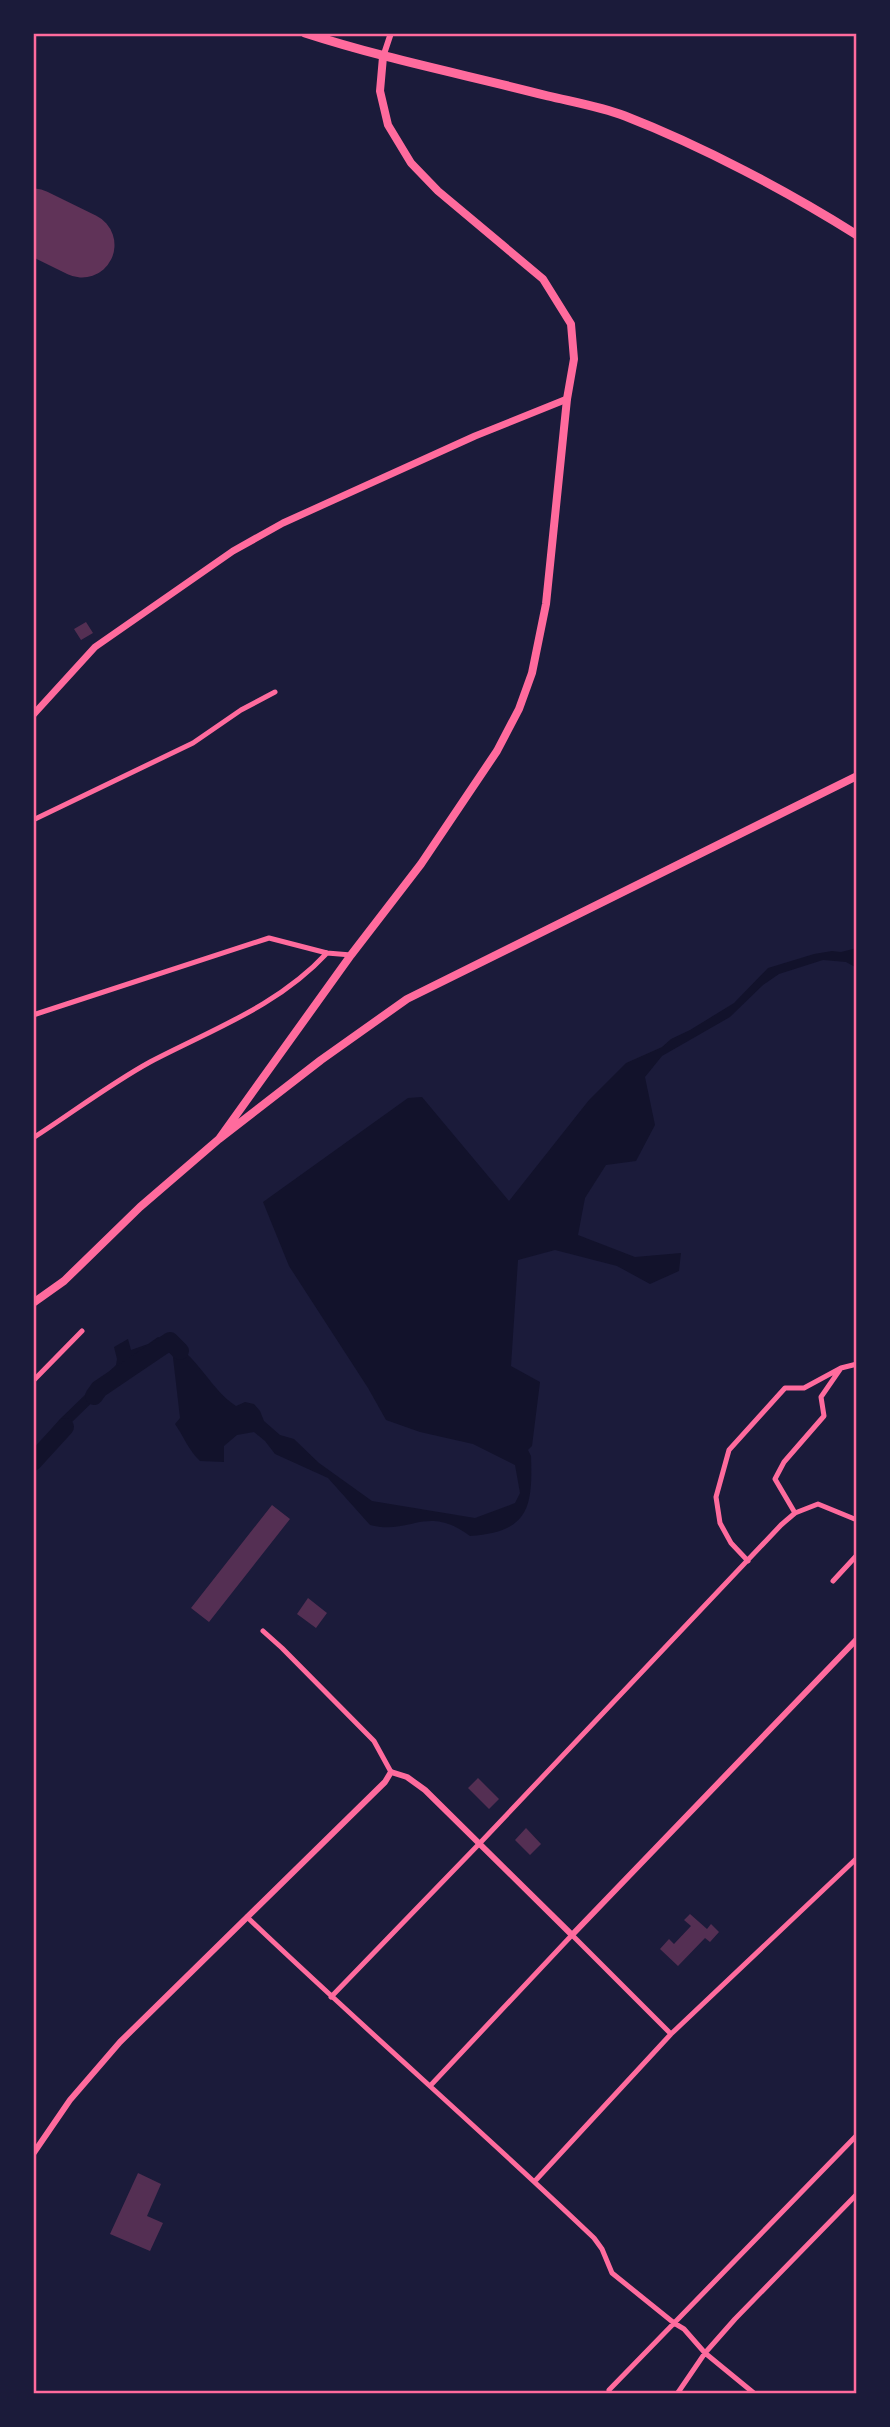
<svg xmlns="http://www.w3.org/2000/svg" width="890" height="2427" font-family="Rubik,sans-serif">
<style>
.water{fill:#12122b}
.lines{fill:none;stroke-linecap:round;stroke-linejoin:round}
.river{stroke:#12122b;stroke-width:18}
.runway{stroke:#603358;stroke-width:65}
.building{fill:#542f53}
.minor{stroke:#ff6b9d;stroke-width:5}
.tertiary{stroke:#ff6b9d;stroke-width:6}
.secondary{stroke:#ff6b9d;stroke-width:7}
.primary{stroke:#ff6b9d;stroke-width:8}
.trunk{stroke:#ff6b9d;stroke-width:9}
.neatline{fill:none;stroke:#ff6b9d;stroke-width:2.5}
</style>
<rect width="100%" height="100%" fill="#1b1b3a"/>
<path class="water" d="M857,948V968L846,962L823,960L779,974L763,985L730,1017L662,1056L645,1077L655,1125L636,1161L606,1165L585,1198L578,1235L635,1257L681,1253L679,1271L650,1284L617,1266L555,1250L518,1260L511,1366L540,1382L532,1446L528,1450L531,1456C533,1509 528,1532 470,1536C426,1503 410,1536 370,1525L328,1478L275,1454L265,1441L254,1432L237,1435L224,1446V1462L200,1461C189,1451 184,1437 175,1424L180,1418L172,1349L158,1343C138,1353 120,1366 109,1386L33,1460V1454L60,1419L116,1365L117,1359L114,1347L128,1339L131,1350L148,1344L158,1337C193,1345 208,1388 236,1406L245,1402L254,1404L260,1411L264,1421L280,1435L294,1439L319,1463L372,1501L475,1518L515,1503L520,1493L515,1465L473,1444L420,1432L386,1420L368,1388L289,1266L263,1202L408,1098L422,1097L509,1201L589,1100L626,1063L662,1047L671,1039L690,1030L734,1003L768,968L814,954L832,951L841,952Z"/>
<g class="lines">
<path class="river" d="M94,1396L99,1389L170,1341L180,1351
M33,1462L65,1427"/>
<path class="runway" d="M33,221L82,245"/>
</g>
<path class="building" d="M86,622L93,633L81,640L74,629Z
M272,1505L290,1519L209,1622L191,1608Z
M308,1598L327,1613L316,1628L297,1614Z
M478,1778L499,1799L489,1809L468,1788Z
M526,1828L541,1844L530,1855L515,1840Z
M690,1914L707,1929L711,1924L719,1932L710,1942L705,1938L678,1966L660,1949L669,1939L674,1944L691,1926L684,1920Z
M138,2173L161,2184L147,2216L163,2223L150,2251L110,2234Z"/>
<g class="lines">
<path class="minor" d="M33,820L193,743L241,710L275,692
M33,1015L269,938L327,953L351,955
M33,1138C72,1113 110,1084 150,1062C213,1029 278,1006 327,953
M841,1368L857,1364
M33,1381L82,1331
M748,1561L731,1543L720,1523L716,1497L729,1450L785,1388H804L841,1368L821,1397L824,1416L784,1462L775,1479L795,1513
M833,1581L857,1555
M263,1631L282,1648L374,1741L391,1772
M247,1917C361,2026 480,2129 594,2238L602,2249L612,2273L674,2323L684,2329L705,2353L755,2394
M331,1997L480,1843L781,1525L795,1513L818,1504L857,1520
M430,2086L572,1935L671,2034
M535,2181L671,2034L857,1858
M609,2390L857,2135
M677,2394L705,2353L735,2319L857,2194"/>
<path class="tertiary" d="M383,57L391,33
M33,2154L70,2100L120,2042L385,1782L391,1772L407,1777L425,1790L572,1935L857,1639"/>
<path class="secondary" d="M33,715L95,647L233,551L283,523L475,436L567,399"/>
<path class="primary" d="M219,1139L351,955L421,864L497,751L519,709L532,673L546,604L567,399L574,359L571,324L543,279L438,191L411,163L388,125L380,91L383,57
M33,1303L64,1281L140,1207L219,1139L321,1060L407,999L857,776"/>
<path class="trunk" d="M305,33C385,59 467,75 548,96C573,102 601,107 625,116C702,146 787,191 857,235"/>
</g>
<rect width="890" height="2427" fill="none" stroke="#1b1b3a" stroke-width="70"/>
<rect x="35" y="35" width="820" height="2357" class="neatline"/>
</svg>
